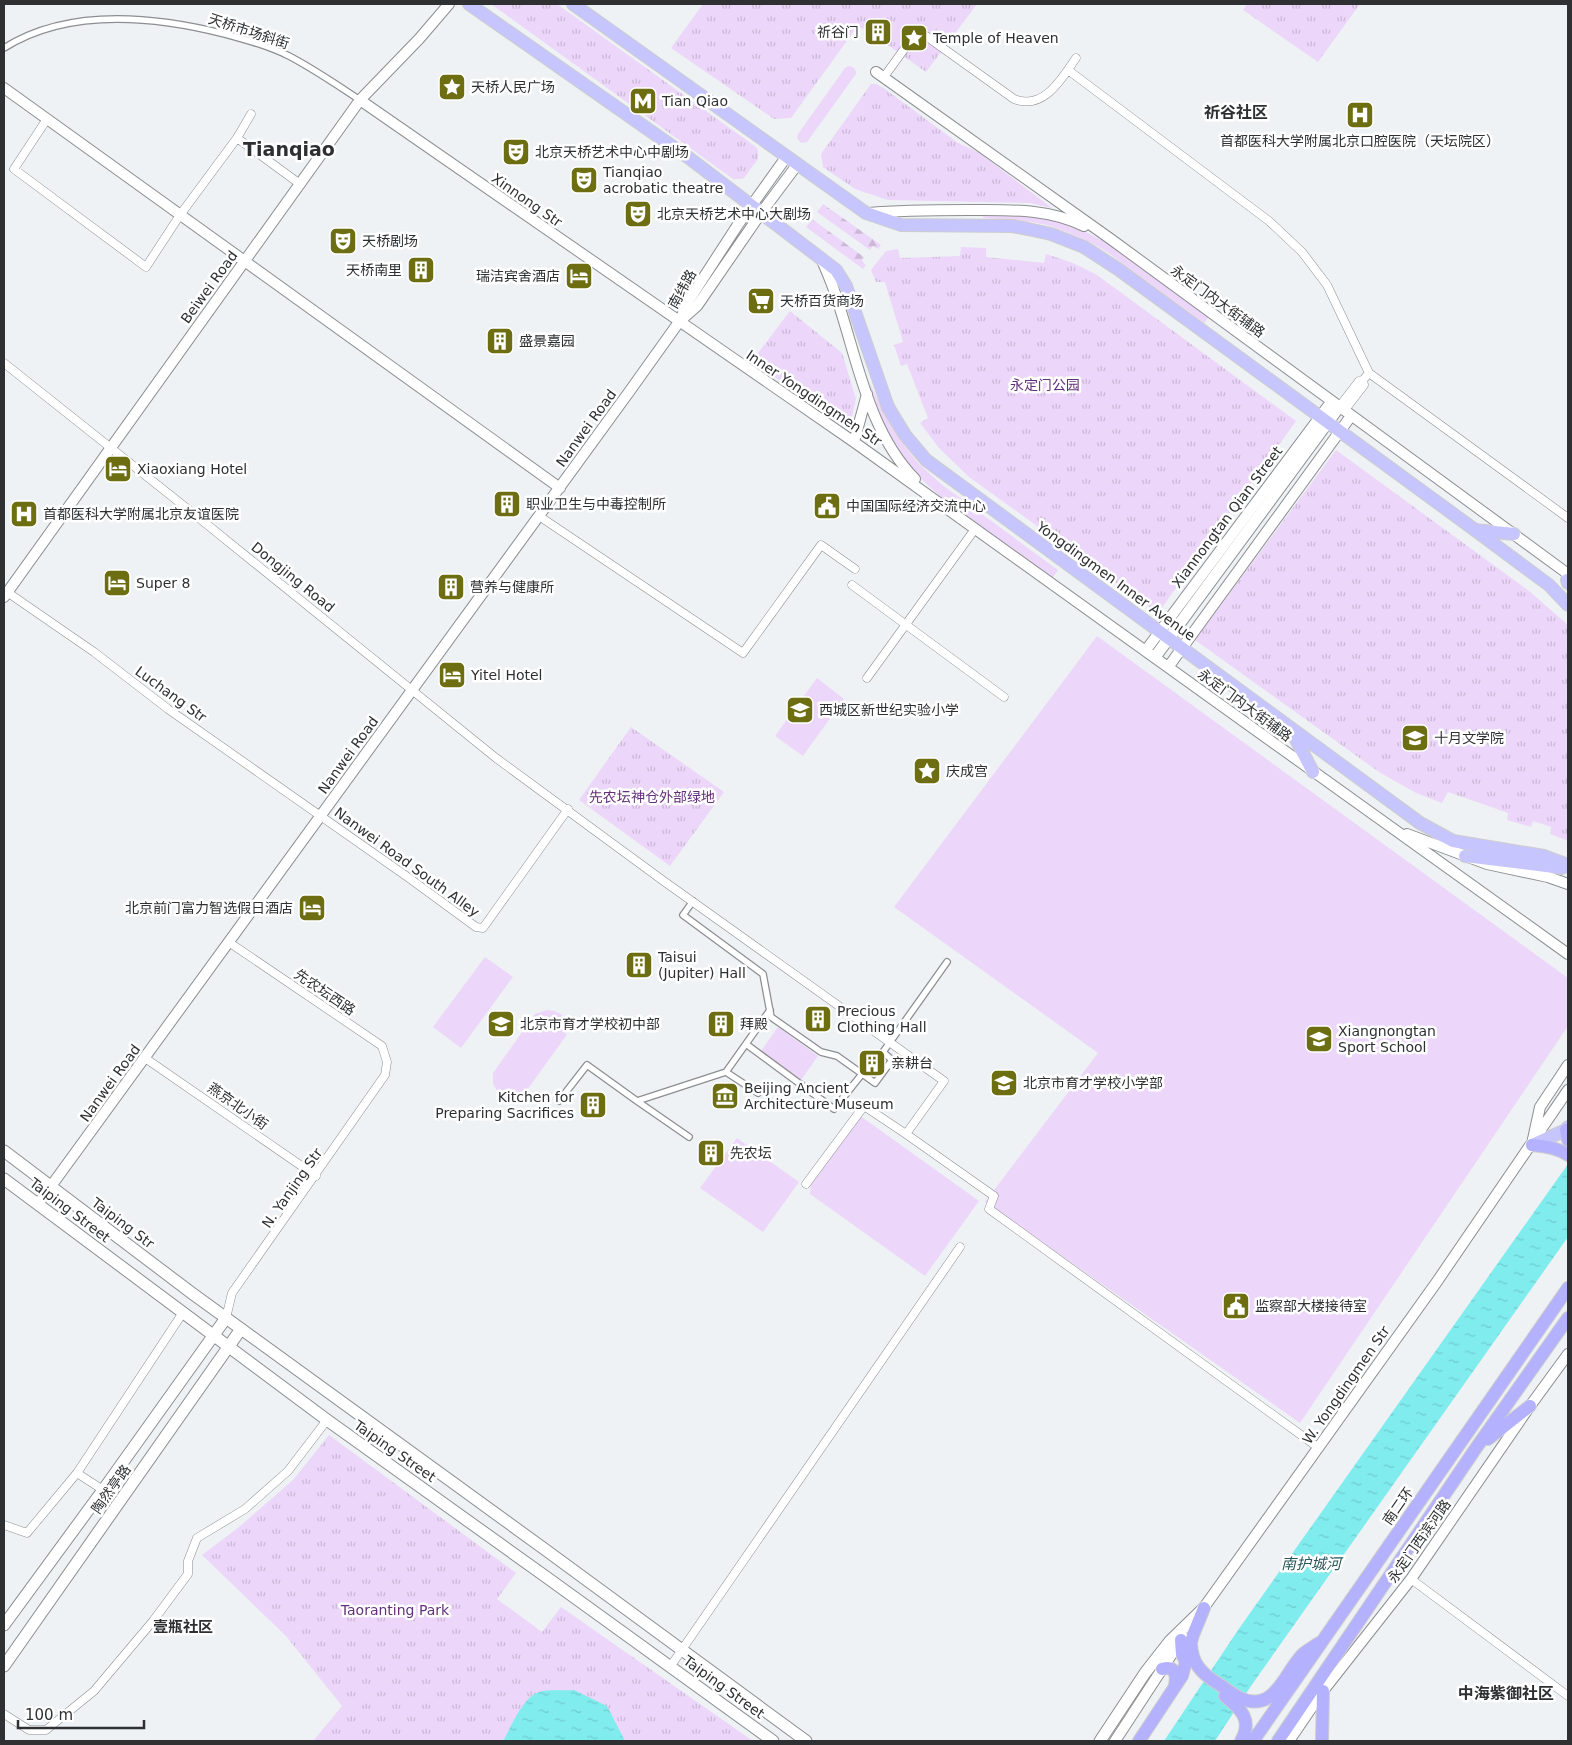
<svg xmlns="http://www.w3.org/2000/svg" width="1572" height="1745" font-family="'DejaVu Sans','Noto Sans SC',sans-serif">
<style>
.grass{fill:#ecd6f9}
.forest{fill:url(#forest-firs)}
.park{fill:url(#park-tufts)}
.water{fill:url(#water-ripples)}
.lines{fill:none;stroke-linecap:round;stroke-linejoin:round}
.pedestrian-casing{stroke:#8c8e91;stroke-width:8}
.minor-casing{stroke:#8c8e91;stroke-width:9}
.tertiary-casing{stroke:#8c8e91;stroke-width:12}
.secondary-casing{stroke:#8c8e91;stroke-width:13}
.primary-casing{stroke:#cdcdce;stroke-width:14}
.trunk-casing{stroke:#cdcdce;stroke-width:14}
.pedestrian{stroke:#fff;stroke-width:5.5}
.minor{stroke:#fff;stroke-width:8}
.tertiary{stroke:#fff;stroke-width:10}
.secondary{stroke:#fff;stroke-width:11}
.primary{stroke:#c7c5fe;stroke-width:12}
.trunk{stroke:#b4b2fe;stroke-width:12}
.labels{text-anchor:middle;stroke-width:5;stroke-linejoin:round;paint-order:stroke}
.street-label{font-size:14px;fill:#2f3032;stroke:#fff}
.poi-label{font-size:14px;fill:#2f3032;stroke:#fff;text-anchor:start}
.park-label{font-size:14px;fill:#63307b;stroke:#fff}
.water-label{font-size:15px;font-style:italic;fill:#275758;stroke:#fff}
.neighbourhood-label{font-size:15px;font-weight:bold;fill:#2d2f31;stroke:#fff}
.quarter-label{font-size:16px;font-weight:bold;fill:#2d2f31;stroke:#fff}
.district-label{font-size:19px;font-weight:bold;fill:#2d2f31;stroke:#fff}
</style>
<defs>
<pattern id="forest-firs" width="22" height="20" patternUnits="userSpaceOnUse" patternTransform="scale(1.25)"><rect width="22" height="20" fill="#ecd6f9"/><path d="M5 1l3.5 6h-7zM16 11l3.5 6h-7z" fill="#cbb8d6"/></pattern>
<pattern id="park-tufts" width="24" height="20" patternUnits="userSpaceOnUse" patternTransform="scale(1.25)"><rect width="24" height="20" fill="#ecd6f9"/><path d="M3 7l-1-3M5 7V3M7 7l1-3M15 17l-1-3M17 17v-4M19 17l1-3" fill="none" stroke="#cbb8d6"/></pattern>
<pattern id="water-ripples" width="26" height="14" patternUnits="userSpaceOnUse" patternTransform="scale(1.25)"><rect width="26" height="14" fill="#80ecee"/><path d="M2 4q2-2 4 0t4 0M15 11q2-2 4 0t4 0" fill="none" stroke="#6fcbcd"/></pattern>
</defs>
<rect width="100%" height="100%" fill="#eff2f5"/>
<path class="grass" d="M849,66C854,67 856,69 856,74L807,142L803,143L800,142L797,138L798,134L845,68Z
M981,215C997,216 1014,215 1031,216C1101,225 1155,277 1209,317L1204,323L1107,252L1088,241L1051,226L1032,222L984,218Z
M868,380L887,418L900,440L919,464L941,484L1058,570L1052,579L941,497L921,479L904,458L884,426Z
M1097,636L1568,978V1026L1300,1423L985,1202L1098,1053L894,907Z
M817,678L844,699L803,756L775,736Z
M485,957L513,977L461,1048L433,1027Z
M547,1010C564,1011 569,1021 566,1036L522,1097L517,1100H509L499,1094L493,1084V1073L535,1014Z
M778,1027L818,1056L801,1080L761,1051Z
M859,1115L979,1201L925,1276L810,1194L811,1182Z
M737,1138L799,1182L763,1232L700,1188Z"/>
<path class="forest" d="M823,204L881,245L878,249L873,246L870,250L817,212Z
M812,219L864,257L862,261L866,265L863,269L806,227Z"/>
<path class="park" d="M491,4H557L756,147L758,150V159L744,178L741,179H733Z
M703,4H977L926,72L865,29L857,27L791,118L774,119L671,48Z
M1247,4H1360L1318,62L1243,10Z
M871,84H876L885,89L958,143L978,152L1052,208L1030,203L888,200L855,189L823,167L821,154Z
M961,247L986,248V257L1044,263L1046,254L1073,263L1097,275L1296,421L1158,613L969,477L939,448L920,423L928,418L907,364L901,366L894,345L903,342L885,282H876L871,270L886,251L898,249L900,258L960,256Z
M790,311L842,353L856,399L849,429L752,361Z
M1336,450L1529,591L1568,625V841L1550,834L1551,827L1533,821L1531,827L1507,820L1508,813L1448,792L1442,803L1416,793L1379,772L1195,640Z
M631,727L724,792L670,866L579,800Z
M329,1435L516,1573L497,1599L542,1632L561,1607L753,1741H313L342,1706L286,1636L202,1555L239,1527L293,1480Z"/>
<path class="water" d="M1568,1164V1237L1251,1686L1215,1741H1164L1238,1630Z
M574,1690L607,1706L625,1741H503C511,1727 523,1697 539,1692C549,1689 564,1691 574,1690Z"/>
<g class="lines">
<g class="pedestrian-casing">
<path id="pedestrian" d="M4,48C69,7 154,16 225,34C247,40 269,46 289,56C314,69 337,85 360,100
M693,901L683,915L763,974L771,1017L821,1052L837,1056L875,1083L892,1060L883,1052L947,962
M746,1044L834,1109L862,1074
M726,1072L758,1093
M559,1101L587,1065L637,1101L726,1072L770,1010
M637,1101L689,1137"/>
</g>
<g class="minor-casing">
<path id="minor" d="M1068,70L1269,221L1302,252L1327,285L1369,373L1568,518
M884,77L910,41L918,36H926L1014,99C1044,111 1062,78 1076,58
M47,119L14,169L146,267L180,215L237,138L251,114
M237,138L300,184
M4,363L194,514L496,758L665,882L944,1081L906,1134L994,1196L989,1209L1319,1448
M1339,407L1359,381L1363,380L1369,373
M1344,411L1364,385L1363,380
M539,516L743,653L821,545L855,569
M852,585L1004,697
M7,592L94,652L168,709L409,878L476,927L483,928L568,809
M867,678L975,529
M145,1058L316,1176
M806,1184L864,1106L906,1134
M226,1318L232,1293L385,1075L387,1062L382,1046L230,943
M77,1473L103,1490
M4,1525L27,1533L77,1473L182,1314
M1411,1579L1568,1696
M670,1667L960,1247
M4,1714L29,1730H46L94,1691L153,1621L188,1574V1561L197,1538L245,1509L288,1471L327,1420"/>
</g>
<g class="tertiary-casing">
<path id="tertiary" d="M876,72L1112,240L1568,574
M4,88L560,488
M360,100L854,442L1568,954
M869,213C902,210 935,210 968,210C1008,210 1047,208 1084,226
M821,258C826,270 831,281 835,293C857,356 867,430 915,479
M681,320L697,306L761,213L797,165
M854,442L867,394
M4,597L360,100L419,39L449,4
M1146,650L1331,402
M1169,666L1351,416
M1407,834L1487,864L1548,877L1568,884
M1533,1139L1540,1107L1568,1065
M38,1204L629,392L679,322L689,300L739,223L787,156
M1200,1613L1436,1283L1568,1090
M1115,1741L1183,1637
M1289,1741L1323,1691L1411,1579L1530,1406L1568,1354"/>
</g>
<g class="secondary-casing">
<path id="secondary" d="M1155,657L1339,407
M4,1151L193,1294L543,1548L806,1741
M4,1179L327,1420L542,1574L773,1741
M4,1625L103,1490L226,1318
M4,1666L241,1329
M1100,1741L1145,1673L1170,1641L1204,1608"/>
</g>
<g class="primary-casing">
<path id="primary" d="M469,4L689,158L836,270L846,286L888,407L905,435L926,460L1420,823L1453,841L1544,856L1568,865
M573,4L866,213L901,225L1012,226L1028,229L1051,234L1084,247L1118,269L1475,530L1549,585L1568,605
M1475,530L1514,534
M1567,580L1568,583
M1291,730L1313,772
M1465,856L1562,868
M1532,1145L1566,1130L1568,1127"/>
</g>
<g class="trunk-casing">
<path id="trunk" d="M1566,1130L1568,1140
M1532,1145C1545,1146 1558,1148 1568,1155
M1488,1439L1530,1406
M1181,1640L1182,1654L1186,1662
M1191,1644C1192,1663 1201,1673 1217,1683C1225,1688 1232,1694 1240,1698C1275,1714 1284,1673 1303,1654C1307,1650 1314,1647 1319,1643
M1162,1669C1175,1665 1177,1675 1175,1685
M1225,1696C1241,1709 1253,1720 1241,1741
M1139,1741L1182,1676L1193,1635L1204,1608
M1253,1741L1568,1288
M1278,1741L1476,1448L1568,1318
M1322,1741L1323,1691"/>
</g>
<use href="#pedestrian" class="pedestrian"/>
<use href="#minor" class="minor"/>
<use href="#tertiary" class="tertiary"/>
<use href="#secondary" class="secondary"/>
<use href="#primary" class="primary"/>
<use href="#trunk" class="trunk"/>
</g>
<defs>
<g id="building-square" transform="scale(1.4375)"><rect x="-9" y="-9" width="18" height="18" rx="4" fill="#6d6e11" stroke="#fff"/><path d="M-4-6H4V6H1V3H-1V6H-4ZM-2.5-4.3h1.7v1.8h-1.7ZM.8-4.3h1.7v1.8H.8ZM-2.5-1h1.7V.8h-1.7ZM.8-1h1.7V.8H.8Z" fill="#fff"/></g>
<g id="sight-square" transform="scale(1.4375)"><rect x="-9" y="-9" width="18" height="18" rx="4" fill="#6d6e11" stroke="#fff"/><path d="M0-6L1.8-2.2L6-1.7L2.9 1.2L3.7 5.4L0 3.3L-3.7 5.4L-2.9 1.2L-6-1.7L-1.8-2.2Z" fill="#fff"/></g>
<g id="metro-square" transform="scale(1.4375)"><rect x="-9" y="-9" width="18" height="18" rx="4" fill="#6d6e11" stroke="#fff"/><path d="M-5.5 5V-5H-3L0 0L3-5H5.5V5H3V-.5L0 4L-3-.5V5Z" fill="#fff"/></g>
<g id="hospital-square" transform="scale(1.4375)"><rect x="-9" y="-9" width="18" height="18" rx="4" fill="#6d6e11" stroke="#fff"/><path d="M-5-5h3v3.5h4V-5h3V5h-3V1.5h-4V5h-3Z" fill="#fff"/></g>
<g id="theatre-square" transform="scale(1.4375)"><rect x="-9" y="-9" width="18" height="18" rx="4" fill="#6d6e11" stroke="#fff"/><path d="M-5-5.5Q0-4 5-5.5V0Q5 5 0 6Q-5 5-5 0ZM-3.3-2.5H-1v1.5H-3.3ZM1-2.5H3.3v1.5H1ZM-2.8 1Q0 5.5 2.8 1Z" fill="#fff"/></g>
<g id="hotel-square" transform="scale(1.4375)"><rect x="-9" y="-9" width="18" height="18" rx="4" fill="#6d6e11" stroke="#fff"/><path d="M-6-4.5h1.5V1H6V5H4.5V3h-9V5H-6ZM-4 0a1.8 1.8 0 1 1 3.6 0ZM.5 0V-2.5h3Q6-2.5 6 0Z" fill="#fff"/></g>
<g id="supermarket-square" transform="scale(1.4375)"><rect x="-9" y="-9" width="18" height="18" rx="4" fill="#6d6e11" stroke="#fff"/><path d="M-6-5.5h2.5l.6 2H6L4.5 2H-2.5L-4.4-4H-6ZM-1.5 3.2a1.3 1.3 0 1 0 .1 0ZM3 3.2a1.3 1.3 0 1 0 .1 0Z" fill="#fff"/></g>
<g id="civic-square" transform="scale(1.4375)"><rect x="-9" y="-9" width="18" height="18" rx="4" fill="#6d6e11" stroke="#fff"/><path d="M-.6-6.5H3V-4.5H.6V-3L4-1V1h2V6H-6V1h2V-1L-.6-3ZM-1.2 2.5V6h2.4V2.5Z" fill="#fff"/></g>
<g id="school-square" transform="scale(1.4375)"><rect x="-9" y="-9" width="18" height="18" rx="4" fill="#6d6e11" stroke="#fff"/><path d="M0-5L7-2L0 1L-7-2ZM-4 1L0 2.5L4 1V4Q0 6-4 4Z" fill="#fff"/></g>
<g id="university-square" transform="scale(1.4375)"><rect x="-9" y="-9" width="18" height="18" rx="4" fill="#6d6e11" stroke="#fff"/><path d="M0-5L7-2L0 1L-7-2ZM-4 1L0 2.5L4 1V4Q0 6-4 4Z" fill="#fff"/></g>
<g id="museum-square" transform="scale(1.4375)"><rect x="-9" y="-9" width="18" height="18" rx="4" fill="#6d6e11" stroke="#fff"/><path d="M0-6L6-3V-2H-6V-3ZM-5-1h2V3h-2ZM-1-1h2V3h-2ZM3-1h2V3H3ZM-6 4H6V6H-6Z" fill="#fff"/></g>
</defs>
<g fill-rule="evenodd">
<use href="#building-square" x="878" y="32"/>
<use href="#sight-square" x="914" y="38"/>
<use href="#sight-square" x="452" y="87"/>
<use href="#metro-square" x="643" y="101"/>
<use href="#hospital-square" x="1360" y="115"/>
<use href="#theatre-square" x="516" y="152"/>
<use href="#theatre-square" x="584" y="180"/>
<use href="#theatre-square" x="638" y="214"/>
<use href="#theatre-square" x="343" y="241"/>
<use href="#building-square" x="421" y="270"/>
<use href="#hotel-square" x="579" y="276"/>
<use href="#supermarket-square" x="761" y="301"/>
<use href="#building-square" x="500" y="341"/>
<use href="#hotel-square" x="118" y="469"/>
<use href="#building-square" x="507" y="504"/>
<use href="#civic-square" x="827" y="506"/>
<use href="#hospital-square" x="24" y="514"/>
<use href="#hotel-square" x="117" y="583"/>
<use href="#building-square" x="451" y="587"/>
<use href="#hotel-square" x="452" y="675"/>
<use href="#school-square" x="800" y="710"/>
<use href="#university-square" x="1415" y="738"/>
<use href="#sight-square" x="927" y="771"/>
<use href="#hotel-square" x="312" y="908"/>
<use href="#building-square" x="639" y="965"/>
<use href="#building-square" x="818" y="1019"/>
<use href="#school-square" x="501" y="1024"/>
<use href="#building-square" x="721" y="1024"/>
<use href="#university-square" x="1319" y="1039"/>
<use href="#building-square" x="872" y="1063"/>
<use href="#school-square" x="1004" y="1083"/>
<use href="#museum-square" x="725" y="1096"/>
<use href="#building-square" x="593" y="1105"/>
<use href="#building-square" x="711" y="1153"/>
<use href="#civic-square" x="1236" y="1306"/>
</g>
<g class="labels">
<g class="street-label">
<text transform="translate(249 31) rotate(18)" y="5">天桥市场斜街</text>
<text transform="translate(527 200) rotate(35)" y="5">Xinnong Str</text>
<text transform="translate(209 287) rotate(-54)" y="5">Beiwei Road</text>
<text transform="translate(682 289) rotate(-61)" y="5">南纬路</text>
<text transform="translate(1218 301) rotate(36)" y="5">永定门内大街辅路</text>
<text transform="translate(814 398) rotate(34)" y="5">Inner Yongdingmen Str</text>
<text transform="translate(586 428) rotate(-54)" y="5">Nanwei Road</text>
<text transform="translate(1227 517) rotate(-53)" y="5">Xiannongtan Qian Street</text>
<text transform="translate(293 577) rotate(39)" y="5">Dongjing Road</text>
<text transform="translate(1116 581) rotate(36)" y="5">Yongdingmen Inner Avenue</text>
<text transform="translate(171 694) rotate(36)" y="5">Luchang Str</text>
<text transform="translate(1245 705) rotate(36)" y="5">永定门内大街辅路</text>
<text transform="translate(348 755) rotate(-54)" y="5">Nanwei Road</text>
<text transform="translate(407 862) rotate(36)" y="5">Nanwei Road South Alley</text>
<text transform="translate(325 992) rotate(34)" y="5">先农坛西路</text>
<text transform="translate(110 1083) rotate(-54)" y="5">Nanwei Road</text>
<text transform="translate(238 1106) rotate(35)" y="5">燕京北小街</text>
<text transform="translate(292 1188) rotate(-55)" y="5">N. Yanjing Str</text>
<text transform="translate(70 1210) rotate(37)" y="5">Taiping Street</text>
<text transform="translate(123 1223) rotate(37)" y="5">Taiping Str</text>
<text transform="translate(1346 1385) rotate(-55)" y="5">W. Yongdingmen Str</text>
<text transform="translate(395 1451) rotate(35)" y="5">Taiping Street</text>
<text transform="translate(111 1489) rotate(-55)" y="5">陶然亭路</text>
<text transform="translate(1398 1506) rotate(-55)" y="5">南二环</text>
<text transform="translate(1419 1541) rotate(-55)" y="5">永定门西滨河路</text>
<text transform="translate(724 1687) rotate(36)" y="5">Taiping Street</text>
</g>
<g class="poi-label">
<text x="859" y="37" text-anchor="end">祈谷门</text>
<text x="933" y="43">Temple of Heaven</text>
<text x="471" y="92">天桥人民广场</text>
<text x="662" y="106">Tian Qiao</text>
<text x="1360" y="146" text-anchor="middle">首都医科大学附属北京口腔医院（天坛院区）</text>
<text x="535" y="157">北京天桥艺术中心中剧场</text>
<text x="603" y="177">Tianqiao<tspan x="603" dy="16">acrobatic theatre</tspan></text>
<text x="657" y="219">北京天桥艺术中心大剧场</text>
<text x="362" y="246">天桥剧场</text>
<text x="402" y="275" text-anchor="end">天桥南里</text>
<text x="560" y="281" text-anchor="end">瑞洁宾舍酒店</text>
<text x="780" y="306">天桥百货商场</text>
<text x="519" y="346">盛景嘉园</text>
<text x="137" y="474">Xiaoxiang Hotel</text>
<text x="526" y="509">职业卫生与中毒控制所</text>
<text x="846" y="511">中国国际经济交流中心</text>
<text x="43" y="519">首都医科大学附属北京友谊医院</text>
<text x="136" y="588">Super 8</text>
<text x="470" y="592">营养与健康所</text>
<text x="471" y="680">Yitel Hotel</text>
<text x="819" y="715">西城区新世纪实验小学</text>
<text x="1434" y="743">十月文学院</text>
<text x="946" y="776">庆成宫</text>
<text x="293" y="913" text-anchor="end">北京前门富力智选假日酒店</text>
<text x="658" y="962">Taisui<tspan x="658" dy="16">(Jupiter) Hall</tspan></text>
<text x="837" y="1016">Precious<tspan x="837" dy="16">Clothing Hall</tspan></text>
<text x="520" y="1029">北京市育才学校初中部</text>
<text x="740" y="1029">拜殿</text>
<text x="1338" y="1036">Xiangnongtan<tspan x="1338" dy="16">Sport School</tspan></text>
<text x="891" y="1068">亲耕台</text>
<text x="1023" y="1088">北京市育才学校小学部</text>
<text x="744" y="1093">Beijing Ancient<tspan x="744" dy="16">Architecture Museum</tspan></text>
<text x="574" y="1102" text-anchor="end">Kitchen for<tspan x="574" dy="16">Preparing Sacrifices</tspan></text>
<text x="730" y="1158">先农坛</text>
<text x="1255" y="1311">监察部大楼接待室</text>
</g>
<g class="park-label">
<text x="1045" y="390">永定门公园</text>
<text x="652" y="802">先农坛神仓外部绿地</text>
<text x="395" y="1615">Taoranting Park</text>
</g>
<g class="water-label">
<text x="1311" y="1569">南护城河</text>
</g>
<g class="neighbourhood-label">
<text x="183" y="1632">壹瓶社区</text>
</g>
<g class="quarter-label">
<text x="1236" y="118">祈谷社区</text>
<text x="1506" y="1699">中海紫御社区</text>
</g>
<g class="district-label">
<text x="289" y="156">Tianqiao</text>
</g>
</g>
<rect width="1572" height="1745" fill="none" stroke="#2f3032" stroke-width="10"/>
<path d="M18 1720v8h126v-8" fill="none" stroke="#2f3032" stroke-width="2.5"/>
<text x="25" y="1720" font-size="15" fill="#2f3032" stroke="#ffffff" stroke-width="4" paint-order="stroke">100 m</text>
</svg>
